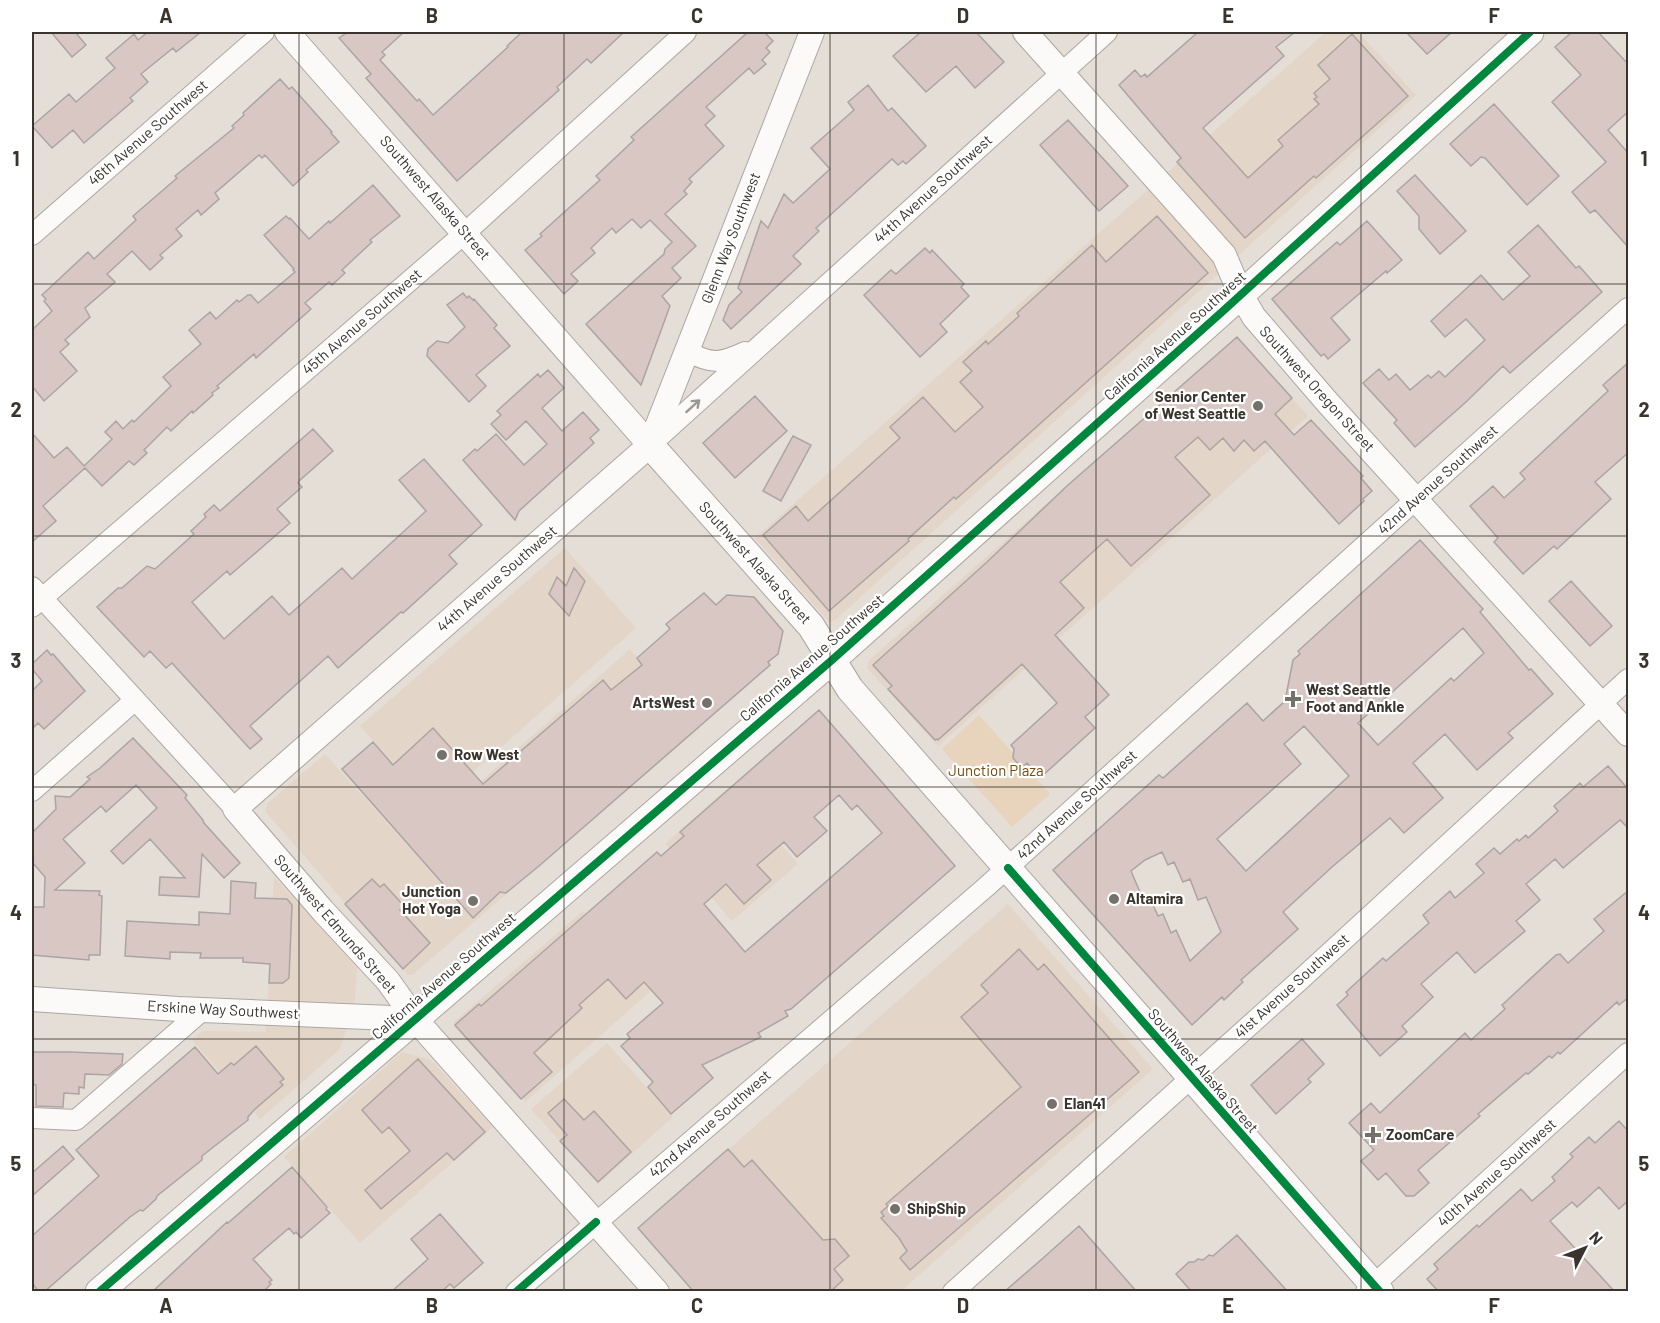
<svg xmlns="http://www.w3.org/2000/svg" width="1660" height="1323" font-family="Barlow,sans-serif">
<style>
.built{fill:#e3d5c7}
.green{fill:#e8d3bd}
.building{fill:#d8c7c2;stroke:#aba5a2;stroke-width:1.5;fill-rule:evenodd}
.lines{fill:none;stroke-linecap:round;stroke-linejoin:round}
.minor-casing{stroke:#aca6a1;stroke-width:22}
.tertiary-casing{stroke:#aca6a1;stroke-width:26}
.secondary-casing{stroke:#aca6a1;stroke-width:29}
.minor{stroke:#fbfaf9;stroke-width:20}
.tertiary{stroke:#fbfaf9;stroke-width:24}
.secondary{stroke:#fbfaf9;stroke-width:27}
.cycleway-casing{stroke:#fff;stroke-width:11}
.cycleway{stroke:#00873e;stroke-width:8}
.oneway{stroke:#9a9794}
.grid{fill:none;stroke:#39342e;stroke-width:1.5;stroke-opacity:0.55}
.poi-dot{fill:#757069;stroke:#fff;stroke-width:2}
.labels{text-anchor:middle;stroke-width:4.5;stroke-linejoin:round;paint-order:stroke}
.street-label{font-size:15px;fill:#39342e;stroke:#fff}
.poi-label{font-size:15px;font-weight:bold;fill:#39342e;stroke:#fff;text-anchor:start}
.park-label{font-size:15px;fill:#764908;stroke:#fff}
.neatline{fill:none;stroke:#39342e;stroke-width:2}
.grid-label{font-size:20px;text-anchor:middle;font-weight:bold;fill:#39342e}
</style>
<rect width="100%" height="100%" fill="#e5ded7"/>
<path class="built" d="M1326,32H1358L1416,95L834,621L829,622L755,538Z
M1237,336L1308,416L938,746L867,668L868,661Z
M565,548L636,628L432,808L360,726Z
M630,649L700,728L412,975H408L265,811L268,803L325,754L408,846Z
M729,787L798,864L732,921L665,844Z
M274,877L357,967L355,998L340,1049L260,1119L192,1040L203,1031L266,1032Z
M1008,904L1153,1069L901,1291H695L639,1228Z
M583,911L653,989L525,1102L454,1027V1022Z
M607,1043L673,1117L598,1184L531,1109Z
M402,1052L431,1060L493,1127L360,1243L284,1157Z"/>
<path class="green" d="M979,715L1050,794L1012,827L942,749Z"/>
<path class="building" d="M51,32H75L86,45L72,57Z
M148,32H201L176,52L173,48L141,74L148,82L130,98L133,101L84,143L73,130L52,148L32,126L69,94L76,102L115,68L106,58L134,34L138,40Z
M348,32H404L382,52L385,55L380,60L417,101L419,99L433,115L508,47L507,46L522,32H624L591,63L587,59L557,87L559,90L457,181L366,78L371,74L339,38Z
M748,32H764L773,41L766,48L770,52L762,60L766,64L754,74L749,68L706,107L715,116L705,125L724,146L689,179L692,182L684,191L687,194L665,214L696,246L672,268L681,278L662,296L670,306L641,385L586,324L664,254L665,249L672,242L650,220L641,228L632,219L616,233L612,228L591,248L595,253L571,274L578,281L564,294L525,250L542,236L540,234L600,180L596,176L634,140L631,137Z
M921,32H976L1004,62L975,88L956,66L926,92L893,56Z
M1198,32H1295L1276,47L1284,56L1203,128L1248,178L1283,146L1278,140L1319,104L1314,99L1317,97L1314,93L1330,79L1318,65L1352,34L1408,96L1316,178L1314,176L1245,238L1177,162L1181,158L1119,85L1135,70L1141,77L1145,74L1147,77Z
M1406,32H1452L1427,54Z
M1572,32H1598L1629,65V111L1608,130L1629,154V248L1595,210L1590,213L1572,192L1606,162L1552,102L1581,75L1555,47Z
M280,79L289,89L292,87L332,132L331,133L339,142L306,170L308,172L293,186L265,155L262,158L259,155L215,193L219,199L201,215L198,210L176,229L182,236L160,255L163,258L150,270L132,251L107,274L115,282L85,308L90,317L65,340L69,344L60,352L77,371L44,401L32,386V330L52,311L44,301L46,299L42,295L88,252L94,259L136,220L133,216L177,178L175,176L234,128L232,126L244,115L243,113Z
M868,85L888,111L892,108L926,146L906,164L903,161L898,165L892,159L816,228L819,231L793,256L801,264L731,329L723,320L729,305L742,292L738,288L761,221L768,228L784,194L793,203L830,169L811,148L854,110L848,102Z
M1494,104L1559,176L1527,205L1485,158L1481,157L1471,166L1450,144Z
M1068,120L1128,186L1099,211L1040,145Z
M1415,175L1466,231L1440,254L1419,229V216L1397,191Z
M373,185L400,216L370,240L372,242L342,270L345,273L332,285L329,282L305,303L311,309L256,358L254,354L217,386L219,388L212,393L213,395L193,413L192,411L171,431L167,427L144,450L147,453L134,465L129,461L102,486L85,468L43,506L56,521L32,542V433L54,458L67,447L84,466L110,441L112,439L105,432L116,421L123,429L132,420L134,422L171,386L163,377L201,344L189,330L210,312L216,319L237,300L239,302L248,295H251L258,303L295,272L293,270L294,269L264,235L286,216L289,219L290,218L309,239L329,221L330,223Z
M1157,216L1208,273L956,499L954,497L908,539L909,541L829,611L763,535L796,506L808,521L900,438L890,427L923,397L955,432L983,407L960,382L972,371L963,362L986,341L988,344L1019,316L1017,313L1092,245L1106,262Z
M1367,221L1402,260L1387,273L1386,271L1331,318L1350,340L1328,359L1324,354L1321,356L1272,299L1337,242L1340,245Z
M1538,225L1576,268L1579,266L1602,292L1510,373L1503,366L1466,402L1415,447L1394,423L1397,420L1363,383L1379,369L1389,380L1396,374L1410,390L1428,375L1431,378L1439,371L1445,377L1485,340L1466,319L1445,337L1431,321L1481,275L1503,300L1530,276L1508,252Z
M925,248L930,253L932,250L964,284L961,287L969,296L940,324L947,332L920,357L864,295L891,270L896,274Z
M463,293L467,298L469,296L473,300L474,299L497,325L494,328L510,346L476,375L486,386L469,402L427,356L428,349L437,341L448,343L465,327L447,305Z
M1237,337L1292,398L1275,414L1294,435L1311,420L1363,476L1361,478L1372,491L1363,499L1364,501L1339,524L1265,441L1254,451L1244,440L1234,451L1223,438L1210,450L1198,437L1175,457L1210,495L1131,566L1107,539L1060,582L1084,608L1055,635L1109,695L1085,717L1095,728L1040,778L1027,763L1022,768L1013,758L1014,749L1011,745L1057,703L1022,664L938,740L937,739L935,740L888,689L892,686L873,665L987,562L1068,485Z
M1629,362V452L1595,482L1611,499L1557,549L1554,546L1523,574L1494,542L1498,538L1470,506L1493,486L1504,498L1525,479L1520,473L1608,391L1603,385Z
M548,370L564,388L542,408L562,431L583,412L599,430L590,438L594,443L519,511L515,520L463,460L475,449L477,451L496,434L524,465L547,444L526,421L506,440L491,424L501,415L497,411L538,374L540,377Z
M755,396L787,431L735,478L703,443Z
M313,429L333,451L299,481L298,483L302,487L277,509L290,523L230,575L227,571L192,602L224,639L272,596L289,615L342,568L352,579L426,511L399,480L424,459L482,525L449,555L457,564L403,613L401,612L338,668L328,656L250,726L262,739L250,749L172,663L166,668L150,651L144,657L97,607L118,588H122L147,566L155,569L194,534L191,531L206,517L204,514L214,505L220,511Z
M793,436L811,445L781,501L763,491Z
M1420,540L1483,609L1480,612L1529,670L1531,669L1553,694L1508,733L1513,738L1477,770L1445,734L1413,763L1443,798L1404,833L1390,818L1332,867L1283,912L1298,929L1241,980L1243,982L1224,1000L1222,997L1192,1025L1053,870L1159,775L1163,778L1247,703L1263,721L1285,701L1293,660L1300,654L1298,651ZM1463,628L1484,653L1454,681L1451,678L1378,745L1358,723ZM1304,726L1349,776L1246,871L1217,839L1301,764L1284,744ZM1162,852L1168,865L1174,862L1183,882L1190,879L1198,900L1206,897L1221,932L1190,961L1176,930L1171,933L1163,914L1158,916L1149,896L1143,899L1131,871L1145,860Z
M574,568L585,581L569,616L549,594L557,577L566,586Z
M1571,581L1612,626L1590,646L1549,601Z
M704,593L716,605L727,595L754,597L783,631L778,654L768,662L770,665L539,866L506,893L500,892L473,918L342,769L373,742L393,765L433,728L483,784L603,680L611,690L642,665L637,658L670,629L666,624Z
M47,650L51,655L53,654L85,691L44,729L38,723L32,729V691L42,681L32,669V664Z
M819,710L955,866L791,1009L785,1011L788,1016L758,1033L761,1037L702,1065L713,1078L671,1114L648,1087L653,1082L621,1046L630,1038L627,1034L663,1003L644,982L626,999L608,979L579,1005L582,1008L534,1053L552,1072L521,1099L455,1025L479,1004L481,1006L657,852L661,856L684,836L680,832ZM839,795L852,810L857,805L882,833L745,952L704,904L726,884L744,904L771,880L757,865L784,842L797,857L827,831L814,817Z
M133,738L187,795L185,798L203,820L204,823L240,863L224,878L202,854L199,897L159,895L160,877L185,878L150,839L123,864L111,851L157,808L136,785L106,812L101,806L63,839L85,863L55,890L100,891L99,895L102,896L100,955H89V960L32,955V907H44L45,877L32,862V833L56,809L55,796L70,797L90,779L87,777L100,768Z
M1608,766L1629,790V829L1620,820L1563,868L1555,859L1526,884L1540,900L1516,921L1525,931L1475,973L1457,952L1421,984L1433,997L1402,1026L1407,1032L1380,1056L1337,1005L1348,995L1346,992L1383,958L1386,961L1429,923L1423,915L1450,891L1455,898L1484,873L1476,864L1494,848L1500,854L1517,839L1519,841L1526,835L1528,838L1558,811L1554,806L1580,783L1583,787Z
M372,879L380,887L384,884L404,906L400,910L430,943L403,969L345,904Z
M231,881L256,883L255,898L287,899L292,905L289,978L283,983H269L270,964L243,962V958H200L201,953L170,952V959L125,956L127,921L199,925V912L230,914Z
M1629,890V997L1619,1005L1617,1002L1560,1054L1558,1052L1552,1058L1549,1056L1528,1074L1526,1073L1478,1114L1480,1116L1418,1170L1429,1183L1414,1196H1406L1386,1173L1378,1180L1361,1161L1374,1150L1349,1123L1371,1103L1380,1113L1465,1033L1471,1040L1505,1009L1502,1005L1556,955L1560,954L1568,963L1604,931L1594,919Z
M1019,949L1038,970L1044,964L1139,1072L910,1270L900,1258L907,1251L899,1238L881,1218L884,1216L881,1212L888,1206L886,1204L1021,1087L961,1017L988,993L981,985Z
M1302,1039L1324,1064L1308,1079L1311,1082L1276,1114L1251,1085Z
M256,1046L284,1079L280,1082L283,1085L254,1110L248,1117V1120L202,1156V1160L157,1196L156,1199L143,1211L140,1210L130,1217L44,1292H39L32,1283V1236L99,1176L76,1150L195,1047L218,1074L231,1063L234,1065Z
M32,1052H69L123,1054L122,1064L109,1075L85,1074L84,1088L79,1087V1094L64,1093L63,1107L36,1106V1085L32,1084Z
M418,1059L485,1132L454,1160L447,1153L381,1209L365,1190L410,1151L389,1127L382,1133L362,1110Z
M564,1099L584,1120L594,1111L631,1152L598,1182L560,1141L567,1135L548,1113Z
M1619,1121L1629,1132V1200L1619,1209L1599,1187L1577,1207L1572,1202L1550,1221L1615,1292H1439L1427,1279L1438,1269L1434,1264L1477,1225L1479,1227L1521,1189L1532,1201L1555,1181L1552,1177L1573,1157L1570,1154L1589,1137L1595,1143Z
M63,1146L74,1159L32,1196V1173Z
M728,1149L744,1167L752,1160L823,1240L835,1239L849,1256L834,1269L843,1280L830,1292H694L638,1228Z
M292,1167L327,1207L326,1209L330,1213L301,1238L296,1232L294,1234L289,1228L253,1259L272,1280L269,1282L271,1284L263,1292H152L227,1222L228,1223Z
M440,1214L483,1263L454,1288L450,1284L441,1292H391L428,1259L411,1239Z
M1079,1226L1137,1292H1004L1042,1259Z
M1237,1235L1288,1292H1192L1176,1274L1189,1262H1194L1198,1259L1203,1260L1209,1255L1213,1256Z"/>
<g class="lines">
<g class="minor-casing">
<path id="minor" d="M32,235L264,32
M686,351C711,364 720,364 745,352
M651,444L1107,32
M32,587L235,809
M32,607L465,233L686,32
M32,791L134,701
M32,1118L76,1120L204,1009
M516,1292L986,887L1628,308
M953,1292L1299,981L1628,679
M1366,1292L1628,1053"/>
</g>
<g class="tertiary-casing">
<path id="tertiary" d="M287,32L650,445
M1025,32L1224,255L1241,295L1254,317L1328,403L1628,734
M32,999L178,1009L415,1019
M657,1292L415,1019L388,981L323,911L235,809L650,445L812,32"/>
</g>
<g class="secondary-casing">
<path id="secondary" d="M650,445L811,626L850,689L1380,1292
M99,1292L832,660L1223,311L1530,32"/>
</g>
<use href="#minor" class="minor"/>
<use href="#tertiary" class="tertiary"/>
<use href="#secondary" class="secondary"/>
<g class="cycleway-casing">
<path id="cycleway" d="M1008,868L1380,1292
M99,1292L832,660L1223,311L1530,32
M516,1292L596,1222"/>
</g>
<use href="#cycleway" class="cycleway"/>
</g>
<defs><path id="oneway-shaft" d="M-6 0H5M1.5-3L5.5 0L1.5 3" fill="none" stroke-width="1.6" stroke-linecap="round" stroke-linejoin="round" transform="scale(1.5)"/></defs>
<use class="oneway" href="#oneway-shaft" transform="translate(693 406) rotate(-42)"/>
<path class="grid" d="M299,32V1292M564,32V1292M830,32V1292M1096,32V1292M1361,32V1292M32,284H1628M32,536H1628M32,787H1628M32,1039H1628"/>
<g class="poi-dot">
<circle cx="1258" cy="406" r="6"/>
<path d="M1290 690h6v6h6v6h-6v6h-6v-6h-6v-6h6z"/>
<circle cx="707" cy="703" r="6"/>
<circle cx="442" cy="755" r="6"/>
<circle cx="1114" cy="899" r="6"/>
<circle cx="473" cy="901" r="6"/>
<circle cx="1052" cy="1104" r="6"/>
<path d="M1370 1126h6v6h6v6h-6v6h-6v-6h-6v-6h6z"/>
<circle cx="895" cy="1209" r="6"/>
</g>
<g class="labels">
<g class="street-label">
<text transform="translate(148 133) rotate(-41)" y="5">46th Avenue Southwest</text>
<text transform="translate(933 189) rotate(-42)" y="5">44th Avenue Southwest</text>
<text transform="translate(435 198) rotate(49)" y="5">Southwest Alaska Street</text>
<text transform="translate(731 238) rotate(-69)" y="5">Glenn Way Southwest</text>
<text transform="translate(362 322) rotate(-41)" y="5">45th Avenue Southwest</text>
<text transform="translate(1175 336) rotate(-42)" y="5">California Avenue Southwest</text>
<text transform="translate(1317 389) rotate(48)" y="5">Southwest Oregon Street</text>
<text transform="translate(1438 480) rotate(-42)" y="5">42nd Avenue Southwest</text>
<text transform="translate(755 563) rotate(48)" y="5">Southwest Alaska Street</text>
<text transform="translate(497 579) rotate(-41)" y="5">44th Avenue Southwest</text>
<text transform="translate(812 658) rotate(-41)" y="5">California Avenue Southwest</text>
<text transform="translate(1077 805) rotate(-42)" y="5">42nd Avenue Southwest</text>
<text transform="translate(335 924) rotate(49)" y="5">Southwest Edmunds Street</text>
<text transform="translate(444 976) rotate(-41)" y="5">California Avenue Southwest</text>
<text transform="translate(1292 986) rotate(-42)" y="5">41st Avenue Southwest</text>
<text transform="translate(223 1010) rotate(3)" y="5">Erskine Way Southwest</text>
<text transform="translate(1203 1071) rotate(49)" y="5">Southwest Alaska Street</text>
<text transform="translate(710 1124) rotate(-41)" y="5">42nd Avenue Southwest</text>
<text transform="translate(1497 1173) rotate(-42)" y="5">40th Avenue Southwest</text>
</g>
<g class="poi-label">
<text x="1246" y="402" text-anchor="end">Senior Center<tspan x="1246" dy="17">of West Seattle</tspan></text>
<text x="1306" y="695">West Seattle<tspan x="1306" dy="17">Foot and Ankle</tspan></text>
<text x="695" y="708" text-anchor="end">ArtsWest</text>
<text x="454" y="760">Row West</text>
<text x="461" y="897" text-anchor="end">Junction<tspan x="461" dy="17">Hot Yoga</tspan></text>
<text x="1126" y="904">Altamira</text>
<text x="1064" y="1109">Elan41</text>
<text x="1386" y="1140">ZoomCare</text>
<text x="907" y="1214">ShipShip</text>
</g>
<g class="park-label">
<text x="996" y="776">Junction Plaza</text>
</g>
</g>
<rect width="1660" height="1323" fill="none" stroke="#ffffff" stroke-width="66"/>
<g transform="translate(1585 1248) rotate(48)" stroke="#ffffff" stroke-width="4.5" paint-order="stroke">
<path d="M0-4.5L10 22L0 15L-10 22Z" fill="#39342e"/>
<text y="-9" font-size="16" font-weight="bold" text-anchor="middle" fill="#39342e">N</text>
</g>
<rect x="33" y="33" width="1594" height="1257" class="neatline"/>
<g class="grid-label">
<text x="166" y="23">A</text>
<text x="432" y="23">B</text>
<text x="697" y="23">C</text>
<text x="963" y="23">D</text>
<text x="1228" y="23">E</text>
<text x="1494" y="23">F</text>
<text x="16" y="166">1</text>
<text x="1644" y="166">1</text>
<text x="16" y="417">2</text>
<text x="1644" y="417">2</text>
<text x="16" y="668">3</text>
<text x="1644" y="668">3</text>
<text x="16" y="920">4</text>
<text x="1644" y="920">4</text>
<text x="16" y="1171">5</text>
<text x="1644" y="1171">5</text>
<text x="166" y="1313">A</text>
<text x="432" y="1313">B</text>
<text x="697" y="1313">C</text>
<text x="963" y="1313">D</text>
<text x="1228" y="1313">E</text>
<text x="1494" y="1313">F</text>
</g>
</svg>
